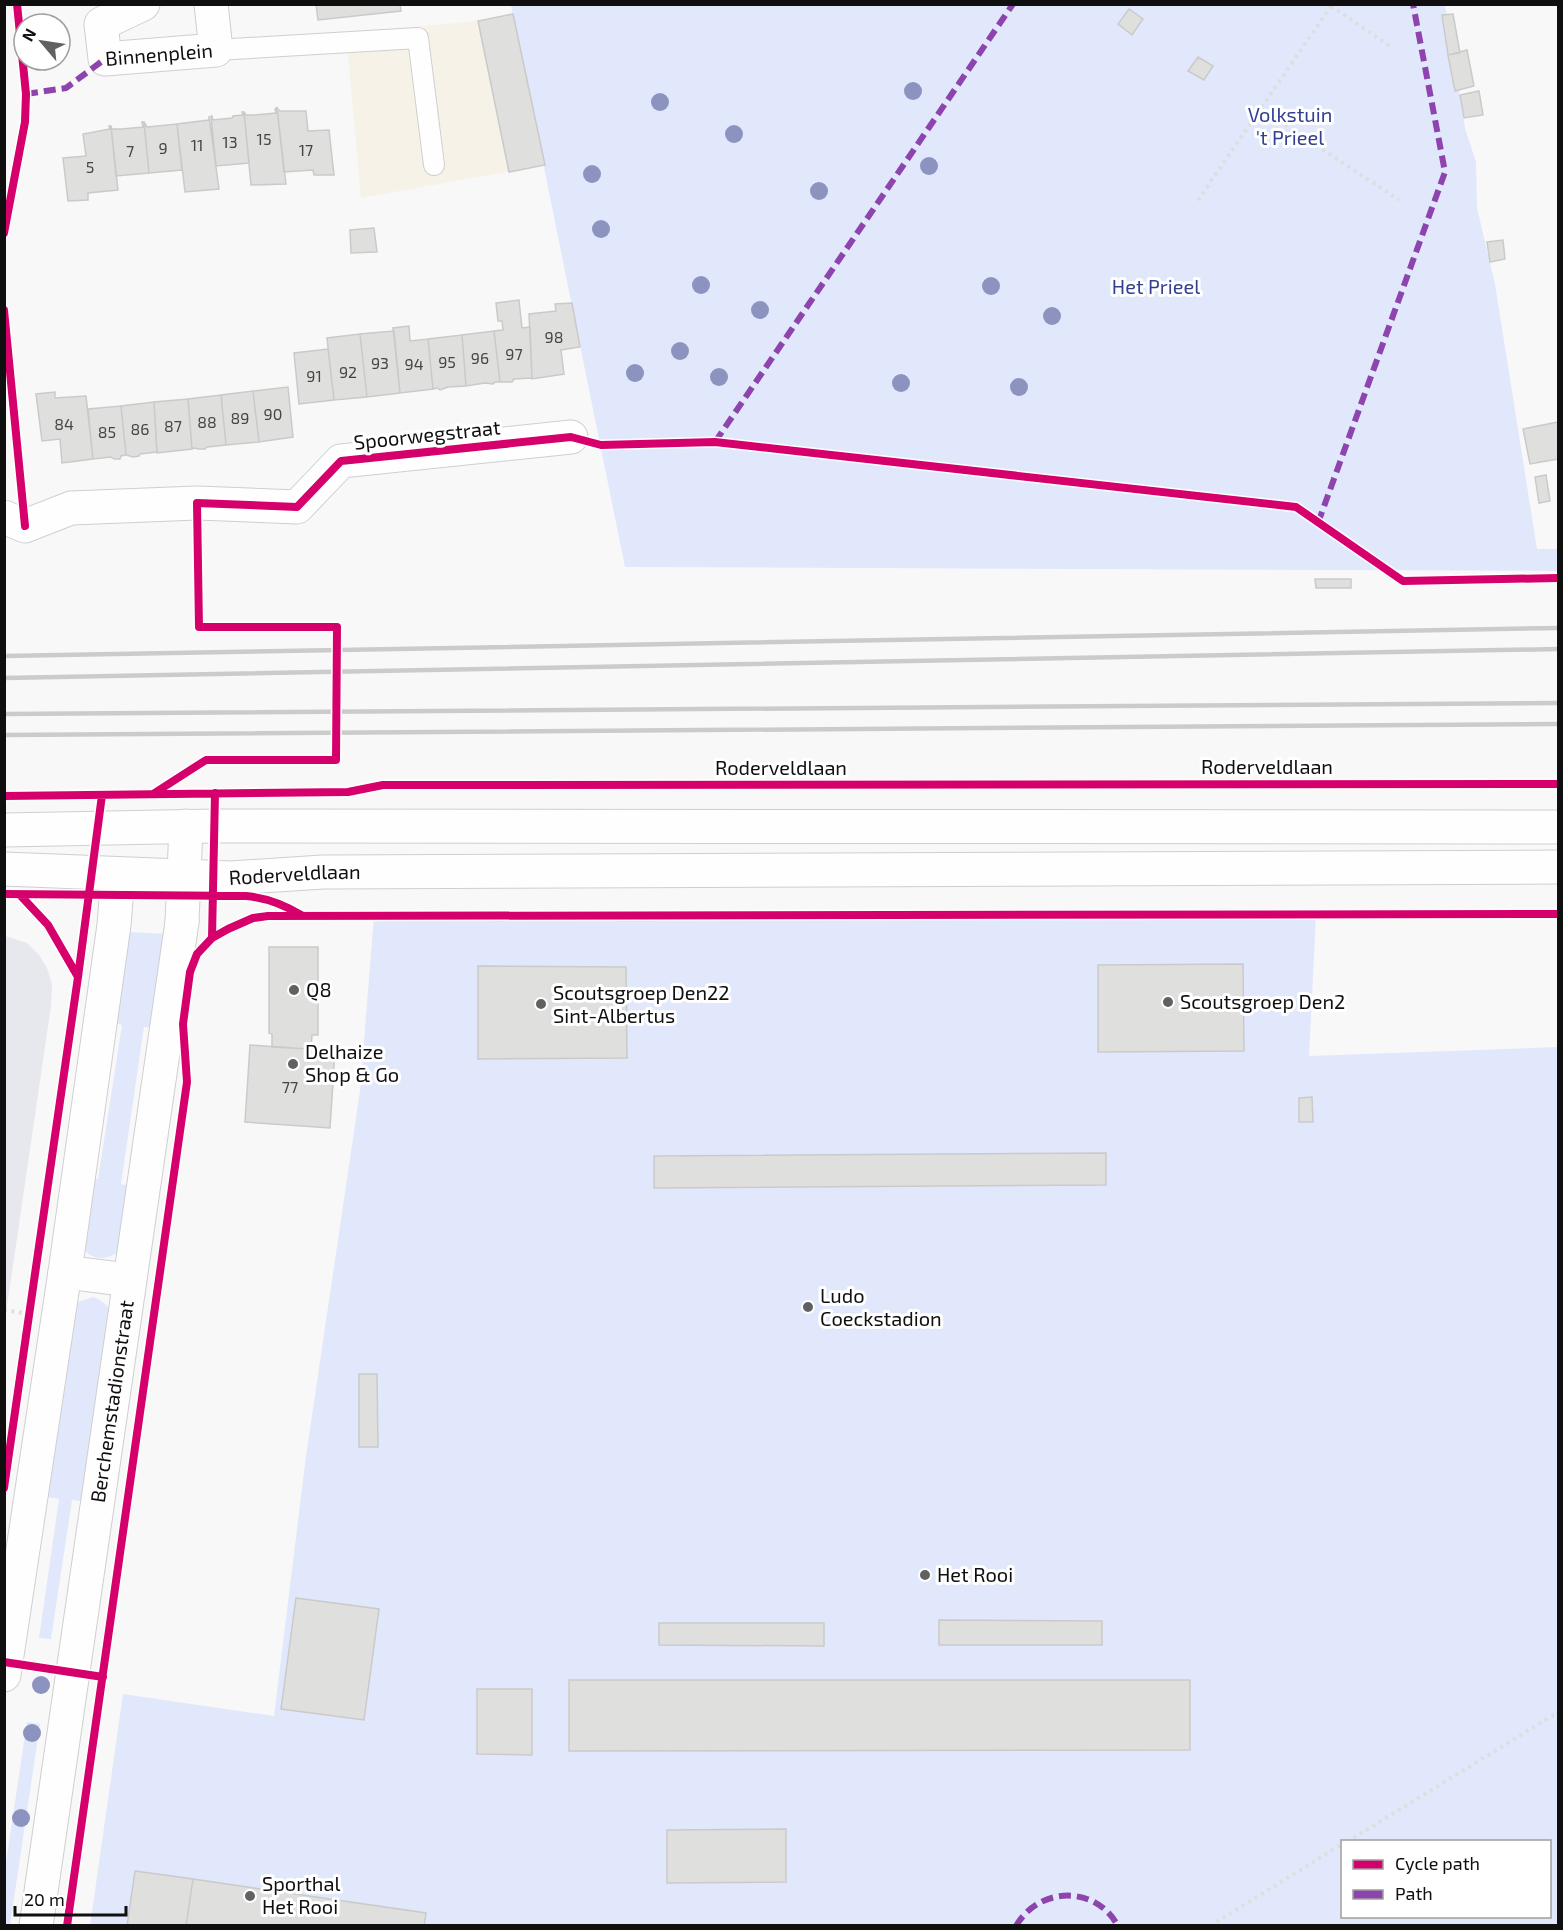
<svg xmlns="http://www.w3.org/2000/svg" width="1563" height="1930" font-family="'Exo 2',sans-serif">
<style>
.built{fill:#e7e8ee}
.industrial{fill:#f7f2e7}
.green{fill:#e1e8fc;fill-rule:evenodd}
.building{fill:#dfdfde;stroke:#cacaca;stroke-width:1.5}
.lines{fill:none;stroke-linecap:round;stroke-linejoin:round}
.service-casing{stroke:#cfcfd0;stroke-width:22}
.minor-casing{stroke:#cfcfd0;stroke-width:35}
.tertiary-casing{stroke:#cfcfd0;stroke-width:35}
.path{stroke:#dededf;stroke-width:4;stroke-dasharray:3 4.5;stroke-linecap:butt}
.service{stroke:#fefefe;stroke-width:20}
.minor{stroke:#fefefe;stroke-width:33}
.tertiary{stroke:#fefefe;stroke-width:33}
.rail{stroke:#cbcbcb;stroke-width:4.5}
.quiet{stroke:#8e44ad;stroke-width:6;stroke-dasharray:12 6;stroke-linecap:butt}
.cycleway-casing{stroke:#fff;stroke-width:11}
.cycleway{stroke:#d6006c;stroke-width:8}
.tree{fill:#8c93bf}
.poi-dot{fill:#616162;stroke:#fff;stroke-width:2}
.labels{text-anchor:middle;stroke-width:6;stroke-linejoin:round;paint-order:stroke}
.number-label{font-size:16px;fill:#454546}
.street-label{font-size:20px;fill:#0f0f10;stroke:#fff}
.park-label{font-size:20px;fill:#334090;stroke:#fff}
.poi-label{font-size:20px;fill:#0f0f10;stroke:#fff;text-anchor:start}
</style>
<rect width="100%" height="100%" fill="#f8f8f9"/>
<path class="built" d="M5,936L27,943L39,955L47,968L52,985L51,1006L5,1320Z"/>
<path class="industrial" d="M513,14L545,165L361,198L346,33L478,21Z"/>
<path class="green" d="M495,5H1445L1465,128L1476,162L1477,208L1495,284L1537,549H1558V571L625,567L511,5Z
M374,916H1316L1309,1056L1558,1047V1925L90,1926L123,1694L274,1716L306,1456L360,1091ZM1342,1842H1550V1916H1342Z
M128,932L167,934L156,1028L144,1027L121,1184L132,1186L119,1252C104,1261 91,1261 81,1245L87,1178L98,1179L122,1025L111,1022Z
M93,1297C104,1301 108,1306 113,1316L87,1502L72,1500L51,1639L39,1638L59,1499L42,1496L71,1309L78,1302Z
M27,1722L40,1724L10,1925H5V1869Z"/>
<path class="building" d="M316,4H400L401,11L318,20Z
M1129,9L1143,19L1132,35L1118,24Z
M513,14L545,165L509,172L478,21Z
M1453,14L1460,53L1448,55L1442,15Z
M1467,50L1474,86L1455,91L1448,55Z
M1198,57L1213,66L1204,80L1188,71Z
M1479,91L1483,115L1464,118L1460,95Z
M277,108L286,184L251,185L244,112L246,115H255L276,113L275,109Z
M277,108L280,111H306L308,131L329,130L334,175H314L313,170L284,172Z
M242,112H244L249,163L216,166L211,116H212L213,120L232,118L233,116L243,115Z
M209,116L219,189L185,192L177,124L209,120Z
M142,122H144L149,173L116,176L111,126L112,129H122L143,127Z
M144,122L147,127L177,124L182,170L149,173Z
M109,126H111L118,190L88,193V200L68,201L63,158L86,156L83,134L110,129Z
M374,228L377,252L351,253L350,230Z
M1503,240L1505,259L1490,262L1487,242Z
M519,300L522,328L530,327L532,378L514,379L512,382H500L494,331L503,330L502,321H498L496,303Z
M572,303L580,347L561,350L564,374L532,379L529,314L556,311L555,304Z
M409,326L410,341L428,339L433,389L400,393L393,328Z
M394,331L400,393L367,397L360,334Z
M494,331L500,382H495L493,384L485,383L466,386L462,335Z
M360,334L367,397L334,400L327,338Z
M462,335L466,386L448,387L440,390L437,388L433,389L428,339Z
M328,349L334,400L299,404L294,353Z
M288,387L293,437L259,442L253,391Z
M253,391L259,442L226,445L221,395Z
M55,392V398L86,396L93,459L62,463L60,439L42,441L36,394Z
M221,395L226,445L207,447L205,449H199L194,448L192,449L188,399Z
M188,399L192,449L157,453L154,402Z
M154,402L157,452L140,454L139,456L133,457L126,455L121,406Z
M121,406L126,455L121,456L120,459H114L111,457L93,459L88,409Z
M1558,422V459L1530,464L1523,429Z
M1546,475L1550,501L1539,503L1535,477Z
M1315,579H1351V588H1316Z
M269,947H318V1035H312L311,1049L272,1047V1034L269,1033Z
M1243,964L1244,1051L1098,1052V965Z
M478,966L626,967L627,1058L478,1059Z
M250,1045L335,1051L330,1128L245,1122Z
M1312,1097L1313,1122H1299V1098Z
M1106,1153V1185L654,1188V1156Z
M359,1374H377L378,1447H359Z
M296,1598L379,1609L364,1720L281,1709Z
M939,1620L1102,1621V1645H939Z
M659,1623H824V1646L659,1645Z
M569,1680H1190V1750L569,1751Z
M477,1689H532V1755L477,1754Z
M786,1829V1882L667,1883V1830Z
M135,1871L193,1879L186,1926H127Z
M193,1879L426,1913L424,1926H186Z"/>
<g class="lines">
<g class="service-casing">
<path id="service" d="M216,50L418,38L434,165"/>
</g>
<g class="minor-casing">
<g id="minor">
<path id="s1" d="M143,4L101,24L105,59L216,50L211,4"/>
<path d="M4,517L25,526L71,508L197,503L297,507L341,461L571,437"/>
<path d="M65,1272L129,1280"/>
<path d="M4,1675L65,1272L114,925L118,874"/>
<path id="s2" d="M36,1926L182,922"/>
</g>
</g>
<g class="tertiary-casing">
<g id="tertiary">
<path d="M4,830L215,826L1558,827"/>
<path id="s3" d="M4,869L231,878L323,872L1558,867"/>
<path d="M182,922L186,826"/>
</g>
</g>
<path class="path" d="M1331,6L1391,47
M1260,108L1399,200
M1198,200L1331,6L1328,4
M4,1310L23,1313
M1347,1842L1558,1712
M1210,1926L1342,1844"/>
<use href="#service" class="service"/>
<use href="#minor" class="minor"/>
<use href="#tertiary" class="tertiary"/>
<path class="rail" d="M4,656L1558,628
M4,678L1558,649
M4,714L1558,703
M4,735L1558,724"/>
<path class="quiet" d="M26,94L66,88L105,59
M715,442L1013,4
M1318,523L1445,172L1413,4
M1016,1926C1039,1886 1096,1885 1118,1926"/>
<g class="cycleway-casing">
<path id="cycleway" d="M4,233L25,122L26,94L17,4
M4,310L25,526
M153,794L206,760H336L337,627H199L197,503L297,507L341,461L571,437L601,445L715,442L1296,507L1403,581L1558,578
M4,796L348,792L383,785L1558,784
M4,894L246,896C267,898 283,904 301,915
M20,895L48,925L78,977
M212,938L215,793
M4,1488L78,977L102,795
M4,1662L103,1677
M67,1926L187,1082L183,1024L190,972L197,954L212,938L228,929L253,918L268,916L1558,914"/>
</g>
<use href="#cycleway" class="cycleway"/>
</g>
<g class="tree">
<circle cx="913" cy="91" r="9"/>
<circle cx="660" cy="102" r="9"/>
<circle cx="734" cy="134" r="9"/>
<circle cx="929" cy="166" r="9"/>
<circle cx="592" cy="174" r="9"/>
<circle cx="819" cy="191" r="9"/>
<circle cx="601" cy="229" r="9"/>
<circle cx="701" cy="285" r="9"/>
<circle cx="991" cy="286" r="9"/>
<circle cx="760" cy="310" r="9"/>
<circle cx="1052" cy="316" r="9"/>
<circle cx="680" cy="351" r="9"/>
<circle cx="635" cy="373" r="9"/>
<circle cx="719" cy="377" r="9"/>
<circle cx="901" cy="383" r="9"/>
<circle cx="1019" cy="387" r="9"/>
<circle cx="41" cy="1685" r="9"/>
<circle cx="32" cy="1733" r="9"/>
<circle cx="21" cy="1818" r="9"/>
</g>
<g class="poi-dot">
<circle cx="294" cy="990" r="6"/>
<circle cx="1168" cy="1002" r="6"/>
<circle cx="541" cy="1004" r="6"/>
<circle cx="293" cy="1064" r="6"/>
<circle cx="808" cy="1307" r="6"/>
<circle cx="925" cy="1575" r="6"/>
<circle cx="250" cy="1896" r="6"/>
</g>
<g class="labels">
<g class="number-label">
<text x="264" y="145">15</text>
<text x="230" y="148">13</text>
<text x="197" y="151">11</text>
<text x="163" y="154">9</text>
<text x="306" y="156">17</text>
<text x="130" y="157">7</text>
<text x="90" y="173">5</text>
<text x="554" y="343">98</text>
<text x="514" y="360">97</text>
<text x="480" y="364">96</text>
<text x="447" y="368">95</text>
<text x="380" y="369">93</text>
<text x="414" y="370">94</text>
<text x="348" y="378">92</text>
<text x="314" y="382">91</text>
<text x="273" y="420">90</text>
<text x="240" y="424">89</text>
<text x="207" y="428">88</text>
<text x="64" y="430">84</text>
<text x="173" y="432">87</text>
<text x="140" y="435">86</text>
<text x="107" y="438">85</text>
<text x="290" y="1093">77</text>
</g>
<g class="street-label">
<text dy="7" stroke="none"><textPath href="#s1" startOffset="136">Binnenplein</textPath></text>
<text transform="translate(427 435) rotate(-6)" y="7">Spoorwegstraat</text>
<text x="1267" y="774">Roderveldlaan</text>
<text x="781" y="775">Roderveldlaan</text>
<text dy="7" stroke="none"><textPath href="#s3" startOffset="291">Roderveldlaan</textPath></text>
<text dy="7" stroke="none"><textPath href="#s2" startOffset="530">Berchemstadionstraat</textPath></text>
</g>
<g class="park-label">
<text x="1290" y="122">Volkstuin<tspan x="1290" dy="23">'t Prieel</tspan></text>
<text x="1156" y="294">Het Prieel</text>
</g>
<g class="poi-label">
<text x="306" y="997">Q8</text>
<text x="553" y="1000">Scoutsgroep Den22<tspan x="553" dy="23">Sint-Albertus</tspan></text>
<text x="1180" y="1009">Scoutsgroep Den2</text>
<text x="305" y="1059">Delhaize<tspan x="305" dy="23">Shop &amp; Go</tspan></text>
<text x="820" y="1303">Ludo<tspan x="820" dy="23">Coeckstadion</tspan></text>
<text x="937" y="1582">Het Rooi</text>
<text x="262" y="1891">Sporthal<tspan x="262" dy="23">Het Rooi</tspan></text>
</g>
</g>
<rect width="1563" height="1930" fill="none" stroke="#0f0f10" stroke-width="12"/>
<rect x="1341" y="1840" width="210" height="78" fill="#ffffff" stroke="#9f9f9f" stroke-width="1.5"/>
<rect x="1353" y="1860" width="30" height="9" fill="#d6006c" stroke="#9f9f9f" stroke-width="1.5"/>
<text x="1395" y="1870" font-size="18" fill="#0f0f10">Cycle path</text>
<rect x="1353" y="1890" width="30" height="9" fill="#8e44ad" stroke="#9f9f9f" stroke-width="1.5"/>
<text x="1395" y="1900" font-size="18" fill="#0f0f10">Path</text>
<g transform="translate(42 42) rotate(299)"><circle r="28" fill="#ffffff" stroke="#9f9f9f" stroke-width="1.5"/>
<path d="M0-4.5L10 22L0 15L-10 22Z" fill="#616162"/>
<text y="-9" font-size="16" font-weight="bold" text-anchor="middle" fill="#0f0f10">N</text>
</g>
<path d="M15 1906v9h111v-9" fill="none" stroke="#0f0f10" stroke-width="3"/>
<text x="24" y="1906" font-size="18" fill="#0f0f10" stroke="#ffffff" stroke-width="4.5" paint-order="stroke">20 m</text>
</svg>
